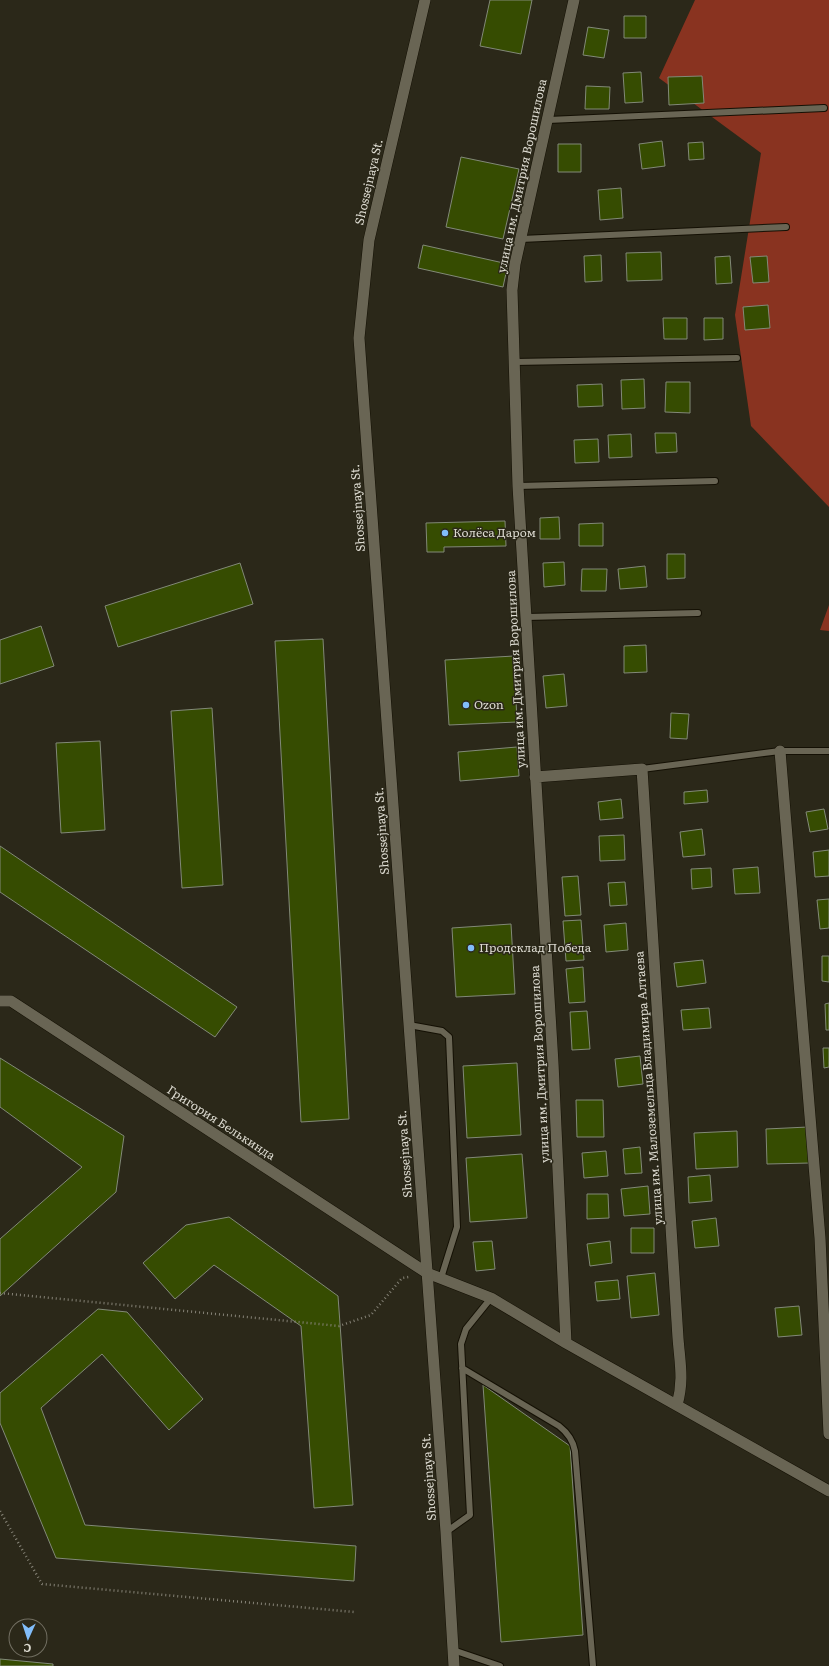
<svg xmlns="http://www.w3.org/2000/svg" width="829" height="1666" font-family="Literata,serif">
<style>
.forest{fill:#893320}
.building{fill:#364c01;stroke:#828978}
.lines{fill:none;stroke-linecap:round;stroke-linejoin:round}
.service-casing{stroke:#141004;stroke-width:8}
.minor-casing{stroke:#141004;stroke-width:12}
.tertiary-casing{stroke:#141004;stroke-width:12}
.path{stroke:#858276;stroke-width:2.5;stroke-dasharray:1 3;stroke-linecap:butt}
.service{stroke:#696554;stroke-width:6}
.minor{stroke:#696554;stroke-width:11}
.tertiary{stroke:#696554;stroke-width:11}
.poi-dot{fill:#81bdfa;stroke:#2b2819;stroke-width:1.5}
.labels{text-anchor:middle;stroke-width:3;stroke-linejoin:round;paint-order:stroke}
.street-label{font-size:12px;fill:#dcdad0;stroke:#2b2819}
.poi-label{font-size:12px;fill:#dcdad0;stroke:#2b2819;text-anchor:start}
</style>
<rect width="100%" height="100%" fill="#2b2819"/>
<path class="forest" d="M695,0H829V507L751,426L735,315L761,153L659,78Z
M829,605V631L820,630Z"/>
<path class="building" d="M490,0H532L521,54L480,46Z
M624,16H646V38H624Z
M588,27L609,30L604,58L583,55Z
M641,72L643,102L625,103L623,73Z
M702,76L704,103L669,105L668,77Z
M586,86L610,87L609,109H585Z
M662,141L665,166L642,169L639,144Z
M703,142L704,159L689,160L688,143Z
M558,144H581V172H558Z
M461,157L519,169L503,239L446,227Z
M621,188L623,218L600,220L598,190Z
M423,245L508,264L503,287L418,268Z
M661,252L662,280L627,281L626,253Z
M601,255L602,281L585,282L584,256Z
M730,256L732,283L716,284L715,257Z
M767,256L769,282L753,283L750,257Z
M768,305L770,328L745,330L743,307Z
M663,318H687V339H664Z
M704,318H723V339L704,340Z
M644,379L645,408L622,409L621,380Z
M666,382H690V413L665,412Z
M602,384L603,406L578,407L577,385Z
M655,433H676L677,452L656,453Z
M631,434L632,457L609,458L608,435Z
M598,439L599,462L575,463L574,440Z
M559,517L560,539H540V518Z
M505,521L506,546L444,547V552H427L426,523Z
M603,523V546H579V524Z
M667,554H685V578L667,579Z
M564,562L565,585L544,587L543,563Z
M240,563L253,604L118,647L105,606Z
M645,566L647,587L620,589L618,569Z
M582,569H607L606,591H581Z
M41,626L54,666L0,684V640Z
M323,639L349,1119L301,1122L275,641Z
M646,645L647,672L624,673V646Z
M514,656L517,722L449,725L445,660Z
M564,674L567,706L546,708L543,676Z
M212,708L223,885L182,888L171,711Z
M671,713L689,714L687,739L670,738Z
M100,741L105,830L61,833L56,743Z
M517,747L519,776L460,781L458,752Z
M707,790L708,802L684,804V792Z
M621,799L623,818L600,820L598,802Z
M824,809L828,829L810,832L806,812Z
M702,829L705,855L683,857L680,832Z
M624,835L625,860L600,861L599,836Z
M0,846L237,1007L215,1037L0,892Z
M829,850V876L815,877L813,852Z
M758,867L760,893L735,894L733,869Z
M711,868L712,887L692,889L691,869Z
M578,876L581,915L565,916L562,877Z
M625,882L627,905L610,906L608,883Z
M829,899V928L820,929L817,900Z
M581,920L584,960L566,961L563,921Z
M626,923L628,950L606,952L604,925Z
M511,924L515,994L456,997L452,928Z
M822,956H829V982L822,981Z
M703,960L706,983L677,987L674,963Z
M583,967L585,1002L569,1003L566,969Z
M829,1003V1030H826L825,1004Z
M709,1008L711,1028L683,1030L681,1010Z
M587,1011L590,1049L572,1050L570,1012Z
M823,1048H829V1067L824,1068Z
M640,1056L643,1084L618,1087L615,1059Z
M0,1058L124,1136L116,1192L0,1296V1239L82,1167L0,1107Z
M517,1063L521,1135L467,1138L463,1066Z
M576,1100H603L604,1137H577Z
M808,1127L810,1163L767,1164L766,1129Z
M737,1131L738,1167L696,1169L694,1133Z
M640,1147L642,1173L625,1174L623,1149Z
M606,1151L608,1176L584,1178L582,1153Z
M522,1154L527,1218L470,1222L466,1158Z
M710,1175L712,1201L689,1203L688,1177Z
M648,1186L650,1214L624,1216L621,1189Z
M587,1194H608L609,1218L587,1219Z
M229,1217L338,1296L353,1505L314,1508L301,1326L214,1265L175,1299L143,1263L186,1225Z
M716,1218L719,1246L695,1248L692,1221Z
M631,1228H654V1253H631Z
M492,1241L495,1269L476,1271L473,1242Z
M610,1241L612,1263L590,1266L587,1244Z
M655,1273L659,1315L631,1318L627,1276Z
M618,1280L620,1299L597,1301L595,1282Z
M799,1306L802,1335L778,1337L775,1308Z
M98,1309L127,1312L203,1399L169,1430L102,1354L41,1408L85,1525L356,1546L354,1581L56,1558L0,1423V1393Z
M483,1385L570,1446L583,1635L501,1642Z
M0,1659L53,1664V1666H0Z"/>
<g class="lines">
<g class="service-casing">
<path id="service" d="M548,120L824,108
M521,239L786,227
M514,362L737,358
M518,486L715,481
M526,617L698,613
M642,769L780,751H829
M409,1025L442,1031L449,1037L457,1227L441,1278
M462,1368L559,1426C568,1433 573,1440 575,1451L593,1666
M446,1532L470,1515L461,1344L466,1329L491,1298
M453,1650L500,1666"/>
</g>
<g class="minor-casing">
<path id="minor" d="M780,751L820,1238L829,1434
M535,777L642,769L678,1338C680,1364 684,1380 677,1405
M0,1001H11L427,1273L491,1298L566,1343L829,1491
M566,1343L553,1063L518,486L512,290L515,264L574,0"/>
</g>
<g class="tertiary-casing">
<path id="tertiary" d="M425,0L369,240L359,338L446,1532L454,1666"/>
</g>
<path class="path" d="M0,1293L339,1326L371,1315L402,1278L409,1277
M0,1511L42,1584L354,1612"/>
<use href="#service" class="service"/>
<use href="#minor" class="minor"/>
<use href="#tertiary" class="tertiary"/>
</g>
<g class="poi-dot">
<circle cx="445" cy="533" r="4"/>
<circle cx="466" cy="705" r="4"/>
<circle cx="471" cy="948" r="4"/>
</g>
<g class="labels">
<g class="street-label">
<text transform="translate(522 176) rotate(-78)" y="4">улица им. Дмитрия Ворошилова</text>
<text transform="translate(369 182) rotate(-77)" y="4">Shossejnaya St.</text>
<text transform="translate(358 508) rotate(-94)" y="4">Shossejnaya St.</text>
<text transform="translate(516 669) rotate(-93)" y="4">улица им. Дмитрия Ворошилова</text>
<text transform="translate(382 831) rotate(-94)" y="4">Shossejnaya St.</text>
<text transform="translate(540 1064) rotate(-93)" y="4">улица им. Дмитрия Ворошилова</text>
<text transform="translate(649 1088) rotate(-94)" y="4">улица им. Малоземельца Владимира Алтаева</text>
<text transform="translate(221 1123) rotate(33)" y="4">Григория Белькинда</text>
<text transform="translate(405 1154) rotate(-94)" y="4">Shossejnaya St.</text>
<text transform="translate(429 1477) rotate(-94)" y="4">Shossejnaya St.</text>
</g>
<g class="poi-label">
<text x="453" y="537">Колёса Даром</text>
<text x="474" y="709">Ozon</text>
<text x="479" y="952">Продсклад Победа</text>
</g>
</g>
<g transform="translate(28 1638) rotate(183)"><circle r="19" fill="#2b2819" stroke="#726f62"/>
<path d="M0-3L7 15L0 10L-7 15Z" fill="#81bdfa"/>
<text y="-6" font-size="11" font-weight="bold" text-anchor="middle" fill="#dcdad0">С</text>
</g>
</svg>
